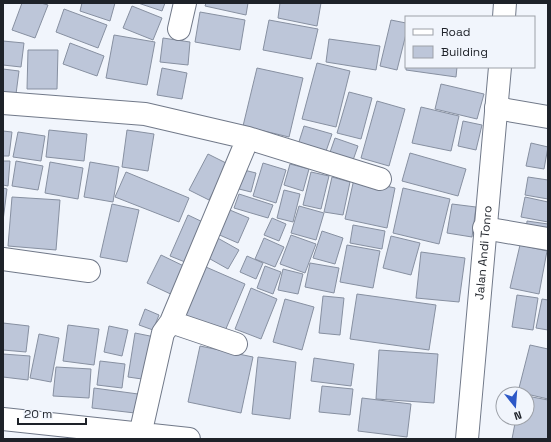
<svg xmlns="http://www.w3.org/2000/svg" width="551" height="442" font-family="'Space Grotesk',sans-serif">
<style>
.building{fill:#bdc6d9;stroke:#8790a1}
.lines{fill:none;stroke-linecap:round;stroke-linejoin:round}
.minor-casing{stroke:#717989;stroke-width:24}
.tertiary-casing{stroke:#717989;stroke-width:24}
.minor{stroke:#fff;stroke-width:22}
.tertiary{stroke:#fff;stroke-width:22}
.labels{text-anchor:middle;stroke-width:4;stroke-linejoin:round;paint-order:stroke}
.street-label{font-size:12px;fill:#1e2229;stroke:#f1f5fc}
</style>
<rect width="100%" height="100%" fill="#f1f5fc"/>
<path class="building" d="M22,3H41L48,5L35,38L12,30Z
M82,3H115L110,21L80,11Z
M138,3H165L162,11Z
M206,3H248L246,15L205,6Z
M280,3H321L317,26L278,18Z
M132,6L162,18L153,40L123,28Z
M64,9L107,25L98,48L56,32Z
M200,12L245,20L240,50L195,42Z
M269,20L318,29L311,59L263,50Z
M391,20L406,23V34L397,70L380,66Z
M114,35L155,42L147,85L106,78Z
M163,38L190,42L188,65L160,62Z
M329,39L380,46L376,70L326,62Z
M3,41L24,43L21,67L3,65Z
M70,43L104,56L97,76L63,64Z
M28,50H58L57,89H27Z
M317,63L350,71L336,127L302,119Z
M406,67H457L456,77L406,70Z
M162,68L187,73L182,99L157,95Z
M257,68L303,78L289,137L243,126Z
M3,69L19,71L16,94L3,93Z
M441,84L484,94L477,119L435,109Z
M349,92L372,98L361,139L337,133Z
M377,101L405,109L389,166L361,158Z
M421,107L459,116L451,151L412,143Z
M463,121L482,125L476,150L458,146Z
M304,126L332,134L324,157L297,148Z
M49,130L87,134L84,161L46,157Z
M127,130L154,134L148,171L122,167Z
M3,131L12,132L9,156H3Z
M18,132L45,136L41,161L13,157Z
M335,138L358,146L351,166L328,158Z
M531,143L548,147L544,169L526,166Z
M410,153L466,169L458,196L402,181Z
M208,154L228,164L209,200L189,190Z
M3,161H10L8,186L3,185Z
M16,161L43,166L38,190L12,186Z
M50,162L83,168L78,199L45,193Z
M90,162L119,167L113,202L84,197Z
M263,163L286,170L276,203L253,196Z
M290,164L309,169L303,191L284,185Z
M240,169L256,173L251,192L235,188Z
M126,172L189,198L179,222L115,197Z
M311,172L329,176L321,209L303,205Z
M332,177L350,182L343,215L324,212Z
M528,177L548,180V199L525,195Z
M354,179L395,188L387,228L345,219Z
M3,188L7,189L3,221Z
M403,188L450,199L439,244L393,233Z
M284,190L300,194L293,222L277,218Z
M239,194L273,205L268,218L234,208Z
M12,197L60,200L56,250L8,246Z
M525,197L548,202V222L521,217Z
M112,204L139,210L127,262L100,257Z
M452,204L476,207L472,237L447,233Z
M299,206L324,213L316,240L291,233Z
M225,208L249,218L238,243L215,233Z
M188,215L207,224L190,264L170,256Z
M272,218L286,224L279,241L264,235Z
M527,221L548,224V236L526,233Z
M353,225L385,231L382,249L350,243Z
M322,231L343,238L335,264L313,258Z
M291,235L316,244L305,273L280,264Z
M214,236L239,250L228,269L203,255Z
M391,236L420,243L411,275L383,268Z
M264,238L284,247L275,267L255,259Z
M347,245L380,251L373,288L340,282Z
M520,245L547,251L539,294L510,288Z
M421,252L465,258L459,302L416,298Z
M161,255L190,269L177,297L147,283Z
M247,256L263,263L256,279L240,272Z
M310,263L339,268L334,293L305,287Z
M199,264L245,284L222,338L176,318Z
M265,266L281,272L273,294L257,288Z
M283,269L303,274L298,294L278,290Z
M251,288L277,299L261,339L235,329Z
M357,294L436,305L429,350L350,339Z
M517,295L538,298L533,330L512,327Z
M323,296L344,298L340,335L319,333Z
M285,299L314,307L302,350L273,342Z
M542,299L548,300V330L536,328Z
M145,309L159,315L153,330L139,325Z
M3,323L29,326L26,352L3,350Z
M68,325L99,329L94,365L63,361Z
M109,326L128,330L122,356L104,352Z
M135,333L155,337L149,380L128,377Z
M39,334L59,338L51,382L30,378Z
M530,345L548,349V399L518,392Z
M200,346L253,357L241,413L188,402Z
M379,350L438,354L434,403L376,399Z
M3,354L30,356L28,380L3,377Z
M258,357L296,362L290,419L252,414Z
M314,358L354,364L351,386L311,381Z
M100,361L125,364L122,388L97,385Z
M56,367L91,369L89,398L53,396Z
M322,386L353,389L350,415L319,412Z
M94,388L138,394L135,413L92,408Z
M527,396L548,400V439H512L516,418H527Z
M362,398L411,404L407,437L358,431Z"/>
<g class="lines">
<g class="minor-casing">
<path id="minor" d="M179,29L185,3
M3,103L145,114L248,138L380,179
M496,108L548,117
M484,228L548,239
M3,259L89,271
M171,322L236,344
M3,419L189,439
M140,435L163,333L171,322L248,138"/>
</g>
<g class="tertiary-casing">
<g id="tertiary">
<path d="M504,17L505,3"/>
<path id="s1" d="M467,439L500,67"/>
</g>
</g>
<use href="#minor" class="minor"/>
<use href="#tertiary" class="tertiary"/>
</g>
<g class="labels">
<g class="street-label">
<text dy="4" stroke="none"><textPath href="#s1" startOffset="187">Jalan Andi Tonro</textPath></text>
</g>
</g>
<rect width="551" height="442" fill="none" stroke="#1e2229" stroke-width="8"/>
<rect x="405" y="16" width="130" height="52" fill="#f1f5fc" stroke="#9da1a8"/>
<rect x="413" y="29" width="20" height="6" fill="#ffffff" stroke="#9da1a8"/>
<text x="441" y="36" font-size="12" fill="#1e2229">Road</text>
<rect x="413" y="46" width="20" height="12" fill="#bdc6d9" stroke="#9da1a8"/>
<text x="441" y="56" font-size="12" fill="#1e2229">Building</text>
<g transform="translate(515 406) rotate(163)"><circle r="19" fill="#f1f5fc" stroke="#9da1a8"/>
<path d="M0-3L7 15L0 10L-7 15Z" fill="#2d58c7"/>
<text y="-6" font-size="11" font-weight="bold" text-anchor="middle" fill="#1e2229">N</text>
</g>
<path d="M18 418v6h68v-6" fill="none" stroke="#1e2229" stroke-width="2"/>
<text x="24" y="418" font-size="12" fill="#1e2229" stroke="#f1f5fc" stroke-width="3" paint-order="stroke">20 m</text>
</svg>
